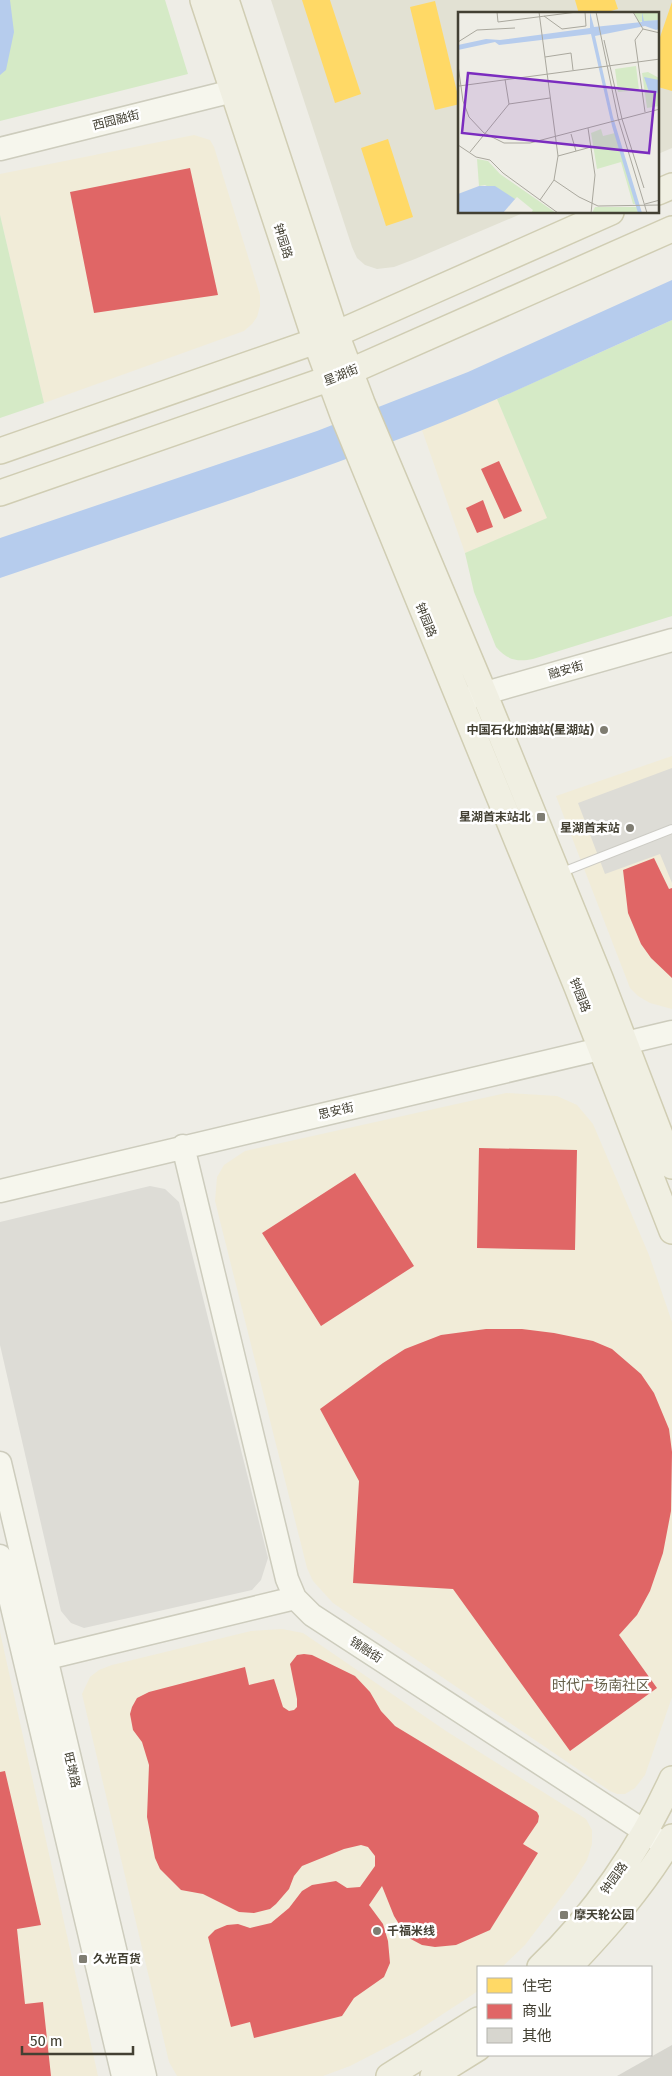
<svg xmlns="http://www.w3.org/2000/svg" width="672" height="2076" font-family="'Fira Sans','Noto Sans SC',sans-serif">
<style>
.residential{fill:#e2e1d3}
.commercial{fill:#f1ecd8}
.green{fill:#d5eac6}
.parking{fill:#dddcd6}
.water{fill:#b6cced}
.homes{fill:#ffd966}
.shops{fill:#e06666}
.building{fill:#d7d6cf}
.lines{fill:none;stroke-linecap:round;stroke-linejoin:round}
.lane-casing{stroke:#cccbc4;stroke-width:10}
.secondary-casing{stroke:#cdccbd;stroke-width:25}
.primary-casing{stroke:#d0cdb3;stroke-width:28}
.lane{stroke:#fcfcfb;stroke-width:8}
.secondary{stroke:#f6f6ed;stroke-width:22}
.primary{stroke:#f0efe2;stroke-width:25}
.poi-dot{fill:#7f7d72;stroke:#fff;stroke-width:2}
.labels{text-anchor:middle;stroke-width:5;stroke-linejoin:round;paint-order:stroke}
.street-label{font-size:12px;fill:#434033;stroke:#fff}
.poi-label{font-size:12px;font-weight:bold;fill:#434033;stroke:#fff;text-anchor:end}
.neighbourhood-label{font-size:14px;fill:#66604a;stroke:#fff}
.inset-road{fill:none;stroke:#aaa89e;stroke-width:1}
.view{fill:#7b2cbf;fill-opacity:0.15;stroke:#7b2cbf;stroke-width:2.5}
.inset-edge{fill:none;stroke:#434033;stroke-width:2.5}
</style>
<rect width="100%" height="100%" fill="#eeede6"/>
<path class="residential" d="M271,0H672V148L658,154V14H460V212L523,213L415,259L394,267L377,269L365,265L357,258L352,247Z"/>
<path class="commercial" d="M194,135L210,140L214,147L260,295V306L257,317L252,324L244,331L44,403L0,215V174Z
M497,399L548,519L465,553L422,430Z
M672,756V1009L650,1003L638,996L630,988L556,796Z
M506,1093L557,1096L577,1105L593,1124L649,1255L672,1322V1697L645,1775L635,1788L625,1794H617L610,1791L333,1603L313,1581L307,1568L215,1201L217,1177L224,1165L245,1151Z
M282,1629L303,1633L446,1731L586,1819L592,1830V1844L587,1860L575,1879L525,1945L502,1967H478V1991L414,2033L350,2066L323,2076H177L169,2062L82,1694L90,1677L99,1670L112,1665L251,1631Z
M0,1632L98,2076H0Z"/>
<path class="green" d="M0,0H165L188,74L0,121Z
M0,215L44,403L0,418Z
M672,320V616L533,659C517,662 507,660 496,647L474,592L465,553L547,518L497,399Z"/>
<path class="parking" d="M672,768V883L660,854L605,874L578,803Z
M150,1186L165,1189L179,1202L268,1558L261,1580L252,1590L84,1628L71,1623L61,1611L0,1345V1222Z"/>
<path class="water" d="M0,0H10L14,32L6,70L0,75Z
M672,280V320C588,357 505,398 420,431C282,485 140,530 0,578V538L317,431L468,372Z"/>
<path class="homes" d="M302,0H330L361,94L335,103Z
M575,0H615L618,9L600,14H579Z
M435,1L460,104L435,110L410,7Z
M672,2V91L658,87V43Z
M388,139L413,217L386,226L361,148Z"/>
<path class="shops" d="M190,168L218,295L94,313L70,192Z
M499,461L522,511L504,519L481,469Z
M483,500L493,527L477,533L466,508Z
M654,858L669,889L672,888V978L651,958L641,944L628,913L623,870Z
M479,1148L577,1150L575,1250L477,1248Z
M355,1173L414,1266L321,1326L262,1233Z
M486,1329H522L554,1333L593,1341L612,1349L641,1374L654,1393L669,1429L672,1452L671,1511L663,1553L650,1591L637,1615L619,1635L657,1688L570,1751L453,1589L353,1583L359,1481L320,1409L383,1363L405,1349L441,1335Z
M304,1654L312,1655L355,1676L370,1692L381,1711L395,1726L537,1812L539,1816L538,1822L523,1844L538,1853L490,1930L456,1945L435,1947L422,1945L407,1937L394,1916L382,1886L369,1905L383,1924L388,1941L390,1963L384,1977L354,1998L342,2016L254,2038L250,2022L231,2027L208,1937L215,1930L227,1925L238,1924L250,1928L271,1923L289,1908L302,1891L312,1885L336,1881L347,1888L360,1887L375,1866V1856L368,1847L361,1845L344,1849L302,1866L294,1876L289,1889L276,1904L270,1909L254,1913L239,1912L203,1894L181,1890L160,1869L155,1858L147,1817L149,1765L142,1742L133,1730L130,1714L132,1707L137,1698L149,1692L245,1667L249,1685L274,1679L283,1707L289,1711L294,1710L297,1707V1699L290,1664L297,1655Z
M5,1771L41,1925L17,1929L25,2004L43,2002L51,2076H0V1772Z"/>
<path class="building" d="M672,2045V2076H617Z"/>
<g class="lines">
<g class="lane-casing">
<path id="lane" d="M560,873L672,829"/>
</g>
<g class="secondary-casing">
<path id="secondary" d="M0,149L233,91
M468,698L672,640
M183,1146L287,1579L295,1598L312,1615L661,1842
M0,1191C224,1136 448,1087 672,1032
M0,1463L145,2076
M0,1556L123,2076
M31,1662L295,1598"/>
</g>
<g class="primary-casing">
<path id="primary" d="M203,0L316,342L343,415L577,987L672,1231
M226,0L336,334L362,403L484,693L600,978L672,1166
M658,192L672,186
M0,451L336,334L611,212
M0,493L351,371L672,229
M540,1967C594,1916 641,1847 672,1779
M569,1967C607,1927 644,1885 672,1837
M389,2076L478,2020
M433,2076L478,2048"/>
</g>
<use href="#lane" class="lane"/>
<use href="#secondary" class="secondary"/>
<use href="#primary" class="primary"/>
</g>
<g class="poi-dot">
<circle cx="604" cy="730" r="5"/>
<rect x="536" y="812" width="10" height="10" rx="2.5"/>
<circle cx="630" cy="828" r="5"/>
<rect x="559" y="1910" width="10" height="10" rx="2.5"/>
<circle cx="377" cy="1931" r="5"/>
<rect x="78" y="1954" width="10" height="10" rx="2.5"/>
</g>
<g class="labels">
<g class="street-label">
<text transform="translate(116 120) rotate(-14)" y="4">西园融街</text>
<text transform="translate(283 241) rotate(72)" y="4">钟园路</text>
<text transform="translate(341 375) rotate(-22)" y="4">星湖街</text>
<text transform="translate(426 620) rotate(68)" y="4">钟园路</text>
<text transform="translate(566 670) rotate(-16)" y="4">融安街</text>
<text transform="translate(580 995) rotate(69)" y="4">钟园路</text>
<text transform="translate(336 1111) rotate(-13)" y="4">思安街</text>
<text transform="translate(366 1650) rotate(33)" y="4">锦融街</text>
<text transform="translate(72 1770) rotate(77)" y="4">旺墩路</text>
<text transform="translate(614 1878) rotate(-54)" y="4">钟园路</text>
</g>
<g class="poi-label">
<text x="594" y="734">中国石化加油站(星湖站)</text>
<text x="531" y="821">星湖首末站北</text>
<text x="620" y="832">星湖首末站</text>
<text x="574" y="1919" text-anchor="start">摩天轮公园</text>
<text x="387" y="1935" text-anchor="start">千福米线</text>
<text x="93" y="1963" text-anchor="start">久光百货</text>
</g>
<g class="neighbourhood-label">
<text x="601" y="1690">时代广场南社区</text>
</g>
</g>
<g transform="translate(458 12)">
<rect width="201" height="201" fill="#eeede6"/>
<path d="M176,0H201V8L180,10ZM178,54L181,78L160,80L157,57ZM190,60L201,66V94L189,96L184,61ZM143,117L145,124L157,121L178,192H175L163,150L139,157L133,121ZM19,147L30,149L42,162L98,201H73L75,198L59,185L56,188L27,173L21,174ZM137,195H179L180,201H134Z" fill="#d5eac6"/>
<path d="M132,0L136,15L184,10V0L186,9L201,8V17L198,18L187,14L137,24L155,105L184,201H180L154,114L133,22L41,33L37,30L0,38V33L28,27L42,28L132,16ZM186,65L201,68L200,81L191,80ZM21,174H37L57,187L45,201H0V182Z" fill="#b6cced"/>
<path class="inset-road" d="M39,0L40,10L119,0M81,0L100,144L96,168L82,188M138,0L160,106L189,201M175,0L185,17L202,21M86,4L104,17L128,14L127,0M185,17L177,28L187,100M146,28L164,107L186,176M0,30L19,18L57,16M87,45L113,41L115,58M0,53L5,89L11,105L26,121L46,131H72L202,97M1,74L202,47M51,92L92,86M130,116L137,163L133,201M113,122L118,139M0,133L18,145L32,148L45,161L100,201M12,140L51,92L47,67M100,144L133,135M96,168L121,185L140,194L202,193M187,192L202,188"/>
<path class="view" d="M10,61L197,80L191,141L4,121Z"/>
<rect width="201" height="201" class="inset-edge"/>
</g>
<rect x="477" y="1966" width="175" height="90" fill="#ffffff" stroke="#b4b3ad"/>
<rect x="487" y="1978" width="25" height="15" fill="#ffd966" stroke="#b4b3ad"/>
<text x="522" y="1991" font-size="15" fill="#434033">住宅</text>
<rect x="487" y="2004" width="25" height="15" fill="#e06666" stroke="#b4b3ad"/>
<text x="522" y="2016" font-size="15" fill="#434033">商业</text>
<rect x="487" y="2028" width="25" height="15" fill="#d7d6cf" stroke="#b4b3ad"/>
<text x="522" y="2041" font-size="15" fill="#434033">其他</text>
<path d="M22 2046v8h111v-8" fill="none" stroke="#434033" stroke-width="2.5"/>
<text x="30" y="2046" font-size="15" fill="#434033" stroke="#ffffff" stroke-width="4" paint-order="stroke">50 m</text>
</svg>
